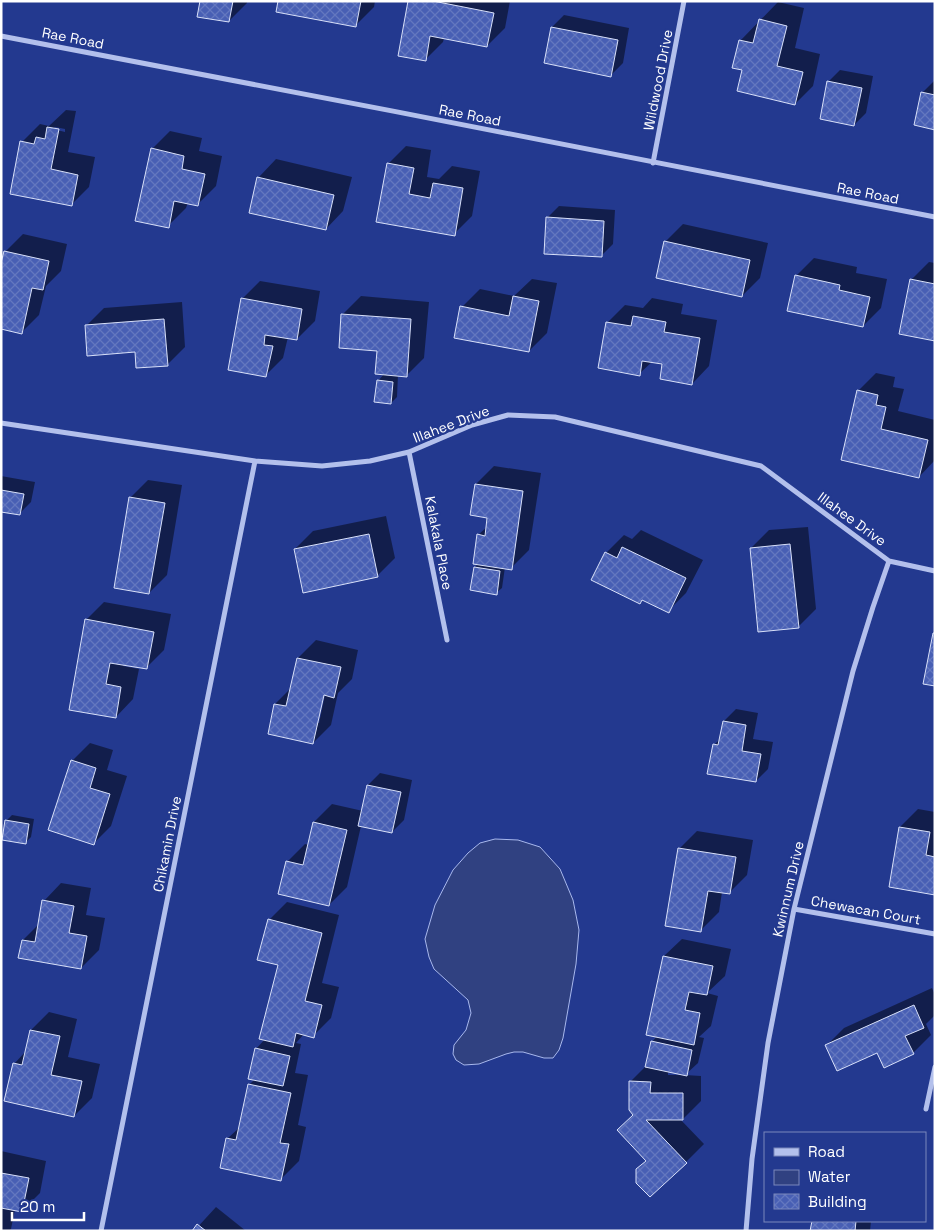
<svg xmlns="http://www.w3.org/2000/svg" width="936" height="1232" font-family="'Space Grotesk',sans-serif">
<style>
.water{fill:#304181;stroke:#a8b8ed}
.shadow{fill:#0007;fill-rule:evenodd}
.building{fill:url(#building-cross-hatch);stroke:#d8e0f9}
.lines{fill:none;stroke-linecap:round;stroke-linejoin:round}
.street{stroke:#b3c0ec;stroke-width:5}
.labels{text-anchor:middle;stroke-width:4.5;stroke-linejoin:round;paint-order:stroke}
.street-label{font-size:14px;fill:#fff;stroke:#23398f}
</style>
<defs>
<pattern id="building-cross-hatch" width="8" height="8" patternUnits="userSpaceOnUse" patternTransform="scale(1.25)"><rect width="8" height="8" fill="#485fb4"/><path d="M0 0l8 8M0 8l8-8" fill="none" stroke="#6377bf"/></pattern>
</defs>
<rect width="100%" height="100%" fill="#23398f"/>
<path class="water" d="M495,839L518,840L540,847L560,869L573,900L579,930L576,964L563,1038L559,1050L553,1058H544L523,1052H514L506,1054L479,1064L464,1065L456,1060L453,1054L454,1045L466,1030L471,1013L468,1000L434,969L429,957L425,939L435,905L453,870L468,853L480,843Z"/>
<path class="shadow" d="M202,1H247V3L229,21Z
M280,1H375L374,7L356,25Z
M410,1H510L505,28L487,46L444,38L443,42L425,60Z
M778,2L804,8L795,48L820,54L813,86L795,104L744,69L740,41Z
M564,15L629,28L623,63L611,75L552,27Z
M840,70L873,76L866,113L854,125L828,82Z
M934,81H935V128L922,93Z
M66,110L76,111L68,152L95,157L89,187L71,205L22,142L40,124L49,126ZM55,127L65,129V132L53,129Z
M170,131L202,138L199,151L222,156L216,186L198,204L188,202L186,208L168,226L152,149Z
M406,146L431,150L427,177L439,179L452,166L480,171L472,216L454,234L378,221L388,164Z
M276,159L352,177L343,211L326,229L259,177Z
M559,206L615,210L613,244L601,256L547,218Z
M683,224L768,243L760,278L742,296L665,242Z
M23,234L67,244L61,271L46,286L39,315L21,333L5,252Z
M814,258L857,267L856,273L887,279L881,308L863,326L796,276Z
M929,262L935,263V340L911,280Z
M532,279L557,283L547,333L529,351L462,307L480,289L514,296Z
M260,281L320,291L315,321L297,339L288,337L283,358L265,376L242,299Z
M361,296L429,302L424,358L406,376L398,375L397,397L391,403L378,381L384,374L379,350L343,314Z
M652,298L683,304L681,314L717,320L709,366L692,384L664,363L653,361L639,374L607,323L625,305L643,308Z
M182,302L185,347L167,365L136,351L86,326L104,308Z
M876,373L895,377L893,387L904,389L898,411L935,420V460L919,477L842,459L858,391Z
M494,466L541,473L529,550L511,568L505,567L502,588L496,593L475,567L479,563L478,535L488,526L489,517L476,484Z
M1,476L35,482L31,502L19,514L1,511Z
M148,480L182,485L167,575L149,593L130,498Z
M386,516L395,558L377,576L295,549L313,531Z
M808,527L816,609L798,627L751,548L769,530Z
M641,530L703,560L686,593L668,611L643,599L640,602L606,553L624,535L632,539Z
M104,602L171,614L164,650L146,668L124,664L123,666L139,669L133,699L116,717L86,620Z
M316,640L358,650L352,679L338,693L331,725L313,743L269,733L275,704L291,688L298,658ZM324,689L326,690L319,723H316Z
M736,709L758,713L753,739L773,742L768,769L756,781L714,745L721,738L724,721Z
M90,743L113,750L107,770L127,776L111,826L93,844L72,761Z
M380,773L412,780L404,820L392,832L361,826L347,887L329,905L287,862L305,844L309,845L314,822L332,804L363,811L368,785Z
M918,809L935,812V893L890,886L900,827Z
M12,815L34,819L31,837L25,843L6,821Z
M697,831L753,840L747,875L729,893L722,892L719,912L701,930L679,849Z
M61,883L91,888L86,915L105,918L99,950L81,968L23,940L39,924L44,901Z
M287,902L339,915L322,983L339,987L331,1018L313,1036L304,1034L296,1043L301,1044L295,1073L308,1075L298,1125L306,1127L299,1161L281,1179L227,1139L241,1126L249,1085L255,1079L256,1049L265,1039L279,964L269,920Z
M682,939L731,949L725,976L707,993L718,996L711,1026L699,1037L704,1038L698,1063L685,1075L701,1076V1101L683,1119H680L704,1144L686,1162L647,1161L634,1114L630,1082L647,1065L652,1042L657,1036L664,956ZM668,1071L684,1074V1075H668Z
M932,988L935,995V1015L926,1024L931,1035L913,1053L877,1051L826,1046L844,1028Z
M49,1012L77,1019L68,1057L100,1064L92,1098L74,1116L14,1064L26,1051L31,1030Z
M1,1151L46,1161L40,1193L22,1211L15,1209L11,1229L9,1231H1Z
M216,1207L246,1231H194Z
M813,1221H871L870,1231H812Z"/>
<path class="building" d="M200,1H233L229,22L197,17Z
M278,1H361L356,27L276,12Z
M408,1H433L494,13L487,47L430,36L426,61L398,56Z
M759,19L787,26L777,66L803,72L795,105L737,91L742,70L732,68L739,40L753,43Z
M551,27L618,40L611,77L544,63Z
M827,81L862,88L854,126L820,119Z
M921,92L935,95V130L914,125Z
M47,127L59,129L51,169L78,175L72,206L10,194L20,141L34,144L36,137L45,139Z
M151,148L184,156L182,169L205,174L198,206L174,201L169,228L135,221Z
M387,163L414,168L409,194L430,198L433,183L463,188L455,236L376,222Z
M257,177L334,195L326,230L249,213Z
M546,217L604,221L602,257L544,254Z
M664,241L750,260L742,297L656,278Z
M4,251L49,261L43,290L32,288L22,334L1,329V263Z
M795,275L840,285L839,290L870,297L863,327L787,311Z
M910,279L935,284V341L899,334Z
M513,296L539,301L529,352L454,338L460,306L509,316Z
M241,298L302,309L297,340L265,335L264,345L273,346L266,377L228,370Z
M341,314L411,319L407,377L375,374L377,351L339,348Z
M633,316L666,322L664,332L700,338L692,385L660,379L662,364L642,361L640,376L598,368L606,322L631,326Z
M164,319L168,366L136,368L135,352L87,356L85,325Z
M377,380L393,382L391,404L374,402Z
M857,390L878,395L876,405L886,407L881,429L928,440L919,478L841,460Z
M475,484L523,491L512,570L473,564L477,534L485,536L487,518L470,515Z
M1,490L24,494L20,515L1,512Z
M129,497L165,503L149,594L114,588Z
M369,534L378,577L303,593L294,549Z
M790,544L799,628L758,632L750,548Z
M622,547L686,578L669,613L642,600L640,604L591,580L605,552L617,558Z
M474,567L500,571L497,595L470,590Z
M85,619L154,632L147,669L110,663L106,684L121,687L116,718L69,710Z
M933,633H935V686L923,684Z
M297,658L341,667L334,698L324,695L313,744L268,734L274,704L286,706Z
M723,721L746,725L742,751L761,754L756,782L707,774L713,744L718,745Z
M71,760L96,768L90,788L110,794L94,845L48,830Z
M367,785L401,792L392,833L358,826Z
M5,820L29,824L26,844L2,840Z
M313,822L347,830L329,906L278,894L286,861L303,865Z
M899,827L930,832L926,855L935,857V895L889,887Z
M678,848L736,857L730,894L708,891L701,932L665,926Z
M42,900L74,906L69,933L87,936L81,969L18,958L22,940L35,942Z
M268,919L322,933L305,1001L322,1005L314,1038L296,1033L293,1047L259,1039L278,965L257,960Z
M663,956L713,966L707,995L689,992L685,1010L700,1013L694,1045L646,1035Z
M914,1005L924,1028L905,1036L914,1054L884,1068L877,1053L837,1071L825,1045Z
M30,1030L60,1036L51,1075L82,1081L74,1117L4,1101L13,1063L22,1065Z
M651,1041L692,1050L687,1076L645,1067Z
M255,1048L290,1056L283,1086L248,1079Z
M629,1081L651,1082L650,1093H683V1120H646L687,1163L650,1197L636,1183V1169L646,1161L617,1130L633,1115L629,1110Z
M248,1084L291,1093L280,1143L289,1144L281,1181L220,1168L226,1138L236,1140Z
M1,1173L29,1178L22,1212L1,1208Z
M812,1221H856L855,1231H810Z
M197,1224L206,1231H192Z"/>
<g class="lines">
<path class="street" d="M1,36C313,94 623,157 935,217
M653,163L684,1
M1,423L255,461L322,466L370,461L409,452L472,425L508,415L555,417L761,466L889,561L935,571
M409,452L447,640
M794,909L935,934
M926,1109L935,1067
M101,1231L255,461
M746,1231L752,1159L768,1043L794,909L853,671L873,607L889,561"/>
</g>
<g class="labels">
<g class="street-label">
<text transform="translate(73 38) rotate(11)" y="5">Rae Road</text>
<text transform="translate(658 80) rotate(-79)" y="5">Wildwood Drive</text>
<text transform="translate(470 115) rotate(11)" y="5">Rae Road</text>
<text transform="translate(868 193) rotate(11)" y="5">Rae Road</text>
<text transform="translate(451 424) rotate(-21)" y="5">Illahee Drive</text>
<text transform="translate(852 519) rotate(36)" y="5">Illahee Drive</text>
<text transform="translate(439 543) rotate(79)" y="5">Kalakala Place</text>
<text transform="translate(167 844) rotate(-79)" y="5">Chikamin Drive</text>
<text transform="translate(788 889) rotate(-77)" y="5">Kwinnum Drive</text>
<text transform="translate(866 910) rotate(10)" y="5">Chewacan Court</text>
</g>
</g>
<rect width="936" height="1232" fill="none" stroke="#ffffff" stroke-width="5"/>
<rect x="764" y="1132" width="162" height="90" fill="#23398f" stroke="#7b88bc"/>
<rect x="774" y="1148" width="25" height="8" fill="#b3c0ec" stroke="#7b88bc"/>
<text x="808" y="1157" font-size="15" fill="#ffffff">Road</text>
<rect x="774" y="1170" width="25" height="15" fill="#304181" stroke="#7b88bc"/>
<text x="808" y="1182" font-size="15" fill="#ffffff">Water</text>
<rect x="774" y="1194" width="25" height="15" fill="url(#building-cross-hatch)" stroke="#7b88bc"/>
<text x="808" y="1207" font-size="15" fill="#ffffff">Building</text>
<path d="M12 1212v8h72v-8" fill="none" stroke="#ffffff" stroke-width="2.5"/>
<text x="20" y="1212" font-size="15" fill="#ffffff" stroke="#23398f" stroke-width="4" paint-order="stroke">20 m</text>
</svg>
